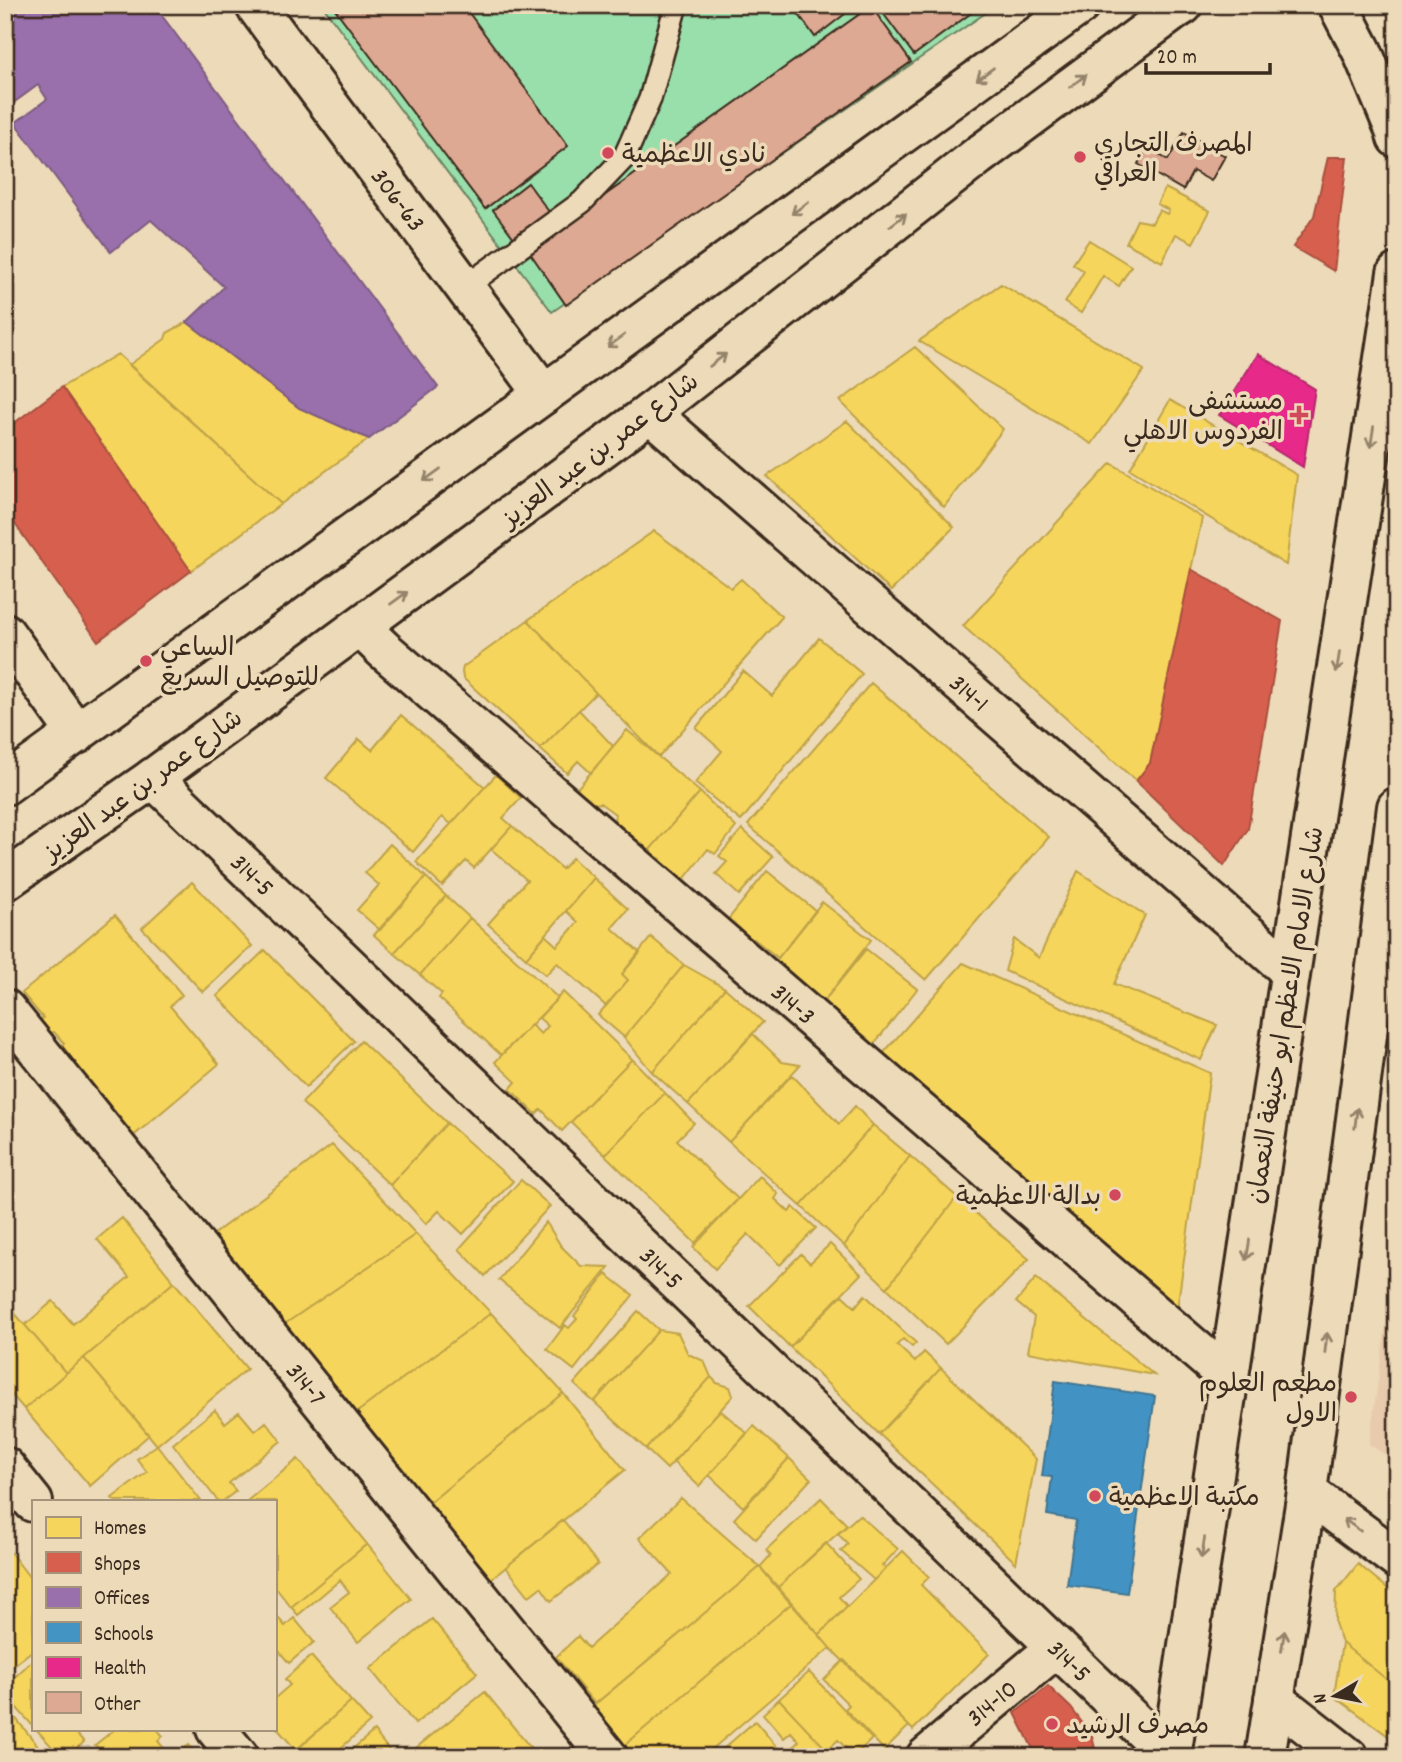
<svg xmlns="http://www.w3.org/2000/svg" width="1402" height="1762" font-family="Dekko,'Playpen Sans Arabic',sans-serif">
<style>
.built{fill:#e8cbad}
.green{fill:#99dfab;stroke:#6a8464;stroke-width:2}
.homes{fill:#f6d55c;stroke:#bea249;stroke-width:2}
.shops{fill:#d6604d;stroke:#a8503f;stroke-width:2}
.offices{fill:#9970ab;stroke:#7d5b81;stroke-width:2}
.schools{fill:#4393c3;stroke:#417492;stroke-width:2}
.health{fill:#e7298a;stroke:#b3296a;stroke-width:2}
.building{fill:#dda992;stroke:#3b2a1e;stroke-width:2}
.lines{fill:none;stroke-linecap:round;stroke-linejoin:round}
.lane-casing{stroke:#3b2a1e;stroke-width:26}
.street-casing{stroke:#3b2a1e;stroke-width:44}
.secondary-casing{stroke:#3b2a1e;stroke-width:44}
.primary-casing{stroke:#3b2a1e;stroke-width:44}
.lane{stroke:#eddab8;stroke-width:21}
.street{stroke:#eddab8;stroke-width:38}
.secondary{stroke:#eddab8;stroke-width:38}
.primary{stroke:#eddab8;stroke-width:38}
.oneway{stroke:#94826b}
.poi-dot{fill:#d1495b;stroke:#eddab8;stroke-width:2.5}
.labels{text-anchor:middle;stroke-width:7;stroke-linejoin:round;paint-order:stroke}
.poi-label{font-size:26px;fill:#3b2a1e;stroke:#eddab8;text-anchor:start}
.street-label{font-size:26px;fill:#3b2a1e;stroke:#eddab8}
</style>
<rect width="100%" height="100%" fill="#eddab8"/>
<filter id="ink" filterUnits="userSpaceOnUse"><feTurbulence type="fractalNoise" baseFrequency=".0143" numOctaves="2"/><feDisplacementMap in="SourceGraphic" scale="14" xChannelSelector="R" yChannelSelector="G"/><feConvolveMatrix kernelMatrix="1 2 1 2 8 2 1 2 1" color-interpolation-filters="sRGB"/></filter>
<g filter="url(#ink)">
<path class="built" d="M1397,1246V1463L1369,1444Z"/>
<path class="green" d="M322,5H997L552,312Z"/>
<path class="homes" d="M1165,188L1210,211L1193,243L1176,234L1162,262L1126,243L1137,220L1152,223L1159,210L1167,214L1169,210L1157,204Z
M1089,240L1131,266L1119,286L1103,276L1081,313L1065,303L1084,271L1073,264Z
M1001,284L1144,370L1092,444L919,341Z
M187,322L299,408L369,439L281,504L129,365L165,339L167,333Z
M915,347L1003,429L944,507L840,401Z
M118,354L281,504L191,571L62,387Z
M1170,400L1297,475L1286,565L1130,469Z
M847,421L954,527L891,591L767,476Z
M1111,463L1202,518L1150,763L1136,781L963,626Z
M654,531L731,588L741,579L782,617L659,757L596,693L528,620Z
M528,620L596,693L540,749L463,678L462,672L463,667Z
M819,638L862,674L741,821L695,783L722,751L696,728L743,671L772,696Z
M871,683L1049,837L926,980L748,825Z
M579,710L613,746L591,773L578,761L567,773L540,749Z
M401,715L485,787L451,824L442,817L413,852L326,778L359,739L372,750Z
M627,730L700,792L648,852L614,822L615,814L600,803L590,805L575,791Z
M496,775L521,798L503,818L512,826L474,868L466,861L442,886L416,862Z
M700,792L736,827L715,854L708,849L681,883L657,864L661,859L648,852Z
M512,826L562,869L572,858L594,878L526,958L488,924L527,880L491,849Z
M742,829L773,857L739,895L716,874L727,862L719,856Z
M390,844L426,877L380,930L357,910L379,885L365,873Z
M767,871L816,911L778,958L754,939L738,940L722,927Z
M1078,871L1145,915L1114,984L1217,1025L1201,1060L1005,971L1014,939L1039,958Z
M426,877L446,896L394,953L374,935Z
M594,878L628,909L612,928L640,953L622,974L628,980L606,1006L557,963L546,975L526,958L545,935L557,946L578,922L566,911Z
M192,882L252,946L203,992L142,928Z
M446,896L470,918L420,975L394,953Z
M822,902L871,940L820,1006L771,967Z
M115,915L182,995L170,1006L219,1064L131,1138L57,1049L64,1043L54,1032L46,1035L36,1024L43,1018L22,993Z
M470,918L558,998L501,1055L439,998L442,994L420,975Z
M651,937L684,965L624,1037L598,1015L628,980L622,974Z
M866,949L917,989L871,1048L820,1006Z
M265,950L354,1041L306,1087L217,996Z
M963,963L1210,1073L1176,1317L879,1058Z
M684,965L725,988L652,1072L624,1037Z
M725,988L763,1022L688,1104L652,1072Z
M563,992L632,1059L562,1131L541,1109L536,1114L510,1089L516,1082L495,1062L531,1025L541,1034L548,1026L539,1018Z
M753,1034L782,1062L800,1065L729,1142L688,1104Z
M361,1041L447,1123L390,1185L302,1103Z
M632,1059L665,1093L605,1155L571,1122Z
M792,1075L839,1124L855,1106L873,1125L801,1206L729,1142Z
M665,1093L694,1123L677,1140L738,1199L695,1243L605,1155Z
M447,1123L513,1181L463,1234L439,1211L426,1224L390,1185Z
M873,1125L910,1156L844,1246L801,1206Z
M332,1145L416,1234L279,1328L207,1239Z
M910,1156L957,1197L887,1288L844,1246Z
M760,1176L778,1194L775,1199L789,1212L793,1207L816,1228L780,1265L748,1234L715,1269L693,1247Z
M521,1180L550,1206L485,1276L459,1249Z
M957,1197L1029,1259L946,1344L887,1288Z
M122,1218L174,1282L66,1373L25,1325L53,1301L73,1324L129,1277L97,1239Z
M546,1222L561,1246L581,1266L609,1267L560,1328L499,1280Z
M416,1234L491,1313L352,1416L279,1328Z
M830,1244L861,1274L790,1347L749,1306L801,1254L810,1263Z
M606,1274L633,1295L574,1370L547,1349L565,1325L569,1328L577,1319L574,1316Z
M1036,1278L1154,1375L1028,1352L1034,1317L1016,1302Z
M174,1282L247,1369L157,1445L84,1358Z
M842,1295L855,1307L865,1295L916,1343L912,1347L903,1339L897,1345L915,1362L924,1352L941,1368L879,1434L790,1347Z
M12,1310L66,1373L24,1409L5,1387V1316Z
M638,1311L659,1330L594,1402L574,1384Z
M491,1313L563,1393L428,1504L352,1416Z
M659,1330L678,1333L688,1354L704,1361L711,1377L646,1449L594,1402Z
M84,1358L149,1435L90,1486L24,1409Z
M941,1368L1036,1459L1016,1563L879,1434Z
M711,1377L717,1383L730,1387L733,1396L667,1469L646,1449Z
M563,1393L625,1470L490,1580L428,1504Z
M215,1410L225,1423L239,1412L255,1431L266,1422L281,1441L229,1483L236,1491L223,1501H218L173,1444Z
M720,1410L747,1433L699,1486L673,1462Z
M754,1426L789,1458L743,1507L709,1475Z
M157,1445L201,1501H115L112,1498L147,1472L137,1459Z
M789,1458L811,1479L756,1539L734,1519Z
M298,1459L367,1544L291,1607L275,1587V1501H247Z
M681,1498L760,1567L595,1704L556,1657L578,1636L588,1648L672,1574L639,1538Z
M821,1498L847,1525L777,1588L760,1567L771,1555L766,1550Z
M859,1515L898,1549L882,1566L886,1568L874,1580L841,1551L848,1544L838,1534Z
M563,1520L598,1564L551,1601L541,1587L529,1596L506,1567Z
M826,1543L859,1579L839,1597L847,1606L819,1635L777,1588Z
M367,1544L411,1599L358,1642L330,1607L349,1592L340,1580L298,1615L291,1607Z
M903,1551L929,1577L921,1585L989,1654L913,1730L830,1648L819,1635Z
M10,1552L33,1582V1650L5,1672V1556Z
M1358,1564L1397,1596V1688L1342,1643L1335,1623L1336,1591Z
M760,1567L792,1603L619,1750L587,1711Z
M792,1603L830,1648L703,1757H625L619,1750Z
M275,1614L285,1626L294,1618L314,1642L289,1663L279,1651L275,1654Z
M432,1619L477,1673L415,1724L370,1669Z
M1342,1643L1397,1688V1730L1391,1738L1334,1696Z
M311,1656L351,1701L296,1750L275,1726V1698L290,1685L285,1679Z
M33,1660V1726L5,1695V1686Z
M844,1660L909,1726L884,1750L845,1709L849,1705L824,1680Z
M809,1672L872,1739L854,1756L838,1740L827,1750L779,1699Z
M485,1692L538,1757H415L411,1752Z
M779,1699L827,1750L832,1757H804L794,1746L799,1741L791,1732L784,1738L763,1714Z
M351,1701L370,1722L331,1757H289Z
M5,1705L47,1757H5Z
M755,1721L785,1757H714Z
M36,1729H79L75,1732L84,1742L67,1757H61Z
M115,1729H157L163,1736L158,1741L171,1757H105L95,1745Z
M374,1731L392,1754L389,1757H343Z
M189,1745L199,1757H174Z"/>
<path class="shops" d="M1328,157H1347L1334,271L1293,247L1314,216Z
M62,387L191,571L98,641L5,510V430Z
M1191,569L1282,621L1248,829L1224,866L1136,781L1150,763Z
M1048,1686L1071,1708L1092,1736L1097,1757H1037L1015,1713Z"/>
<path class="offices" d="M5,5H154L438,387L369,439L299,408L187,322L224,287L151,220L111,252L15,123L47,99L38,85L5,109Z"/>
<path class="schools" d="M1055,1381L1155,1396L1127,1593L1067,1585L1076,1520L1047,1515L1052,1477L1042,1476Z"/>
<path class="health" d="M1258,354L1315,389L1303,467L1219,415Z"/>
<path class="building" d="M332,5H463L568,146L485,209Z
M792,5H841L845,14L815,37Z
M885,5H982L914,55L880,9Z
M871,6L911,62L566,305L528,250Z
M1184,132L1225,156L1211,181L1193,171L1183,190L1138,164L1147,148L1168,160Z
M528,183L552,216L517,242L493,210Z"/>
<g class="lines">
<g class="lane-casing">
<path id="lane" d="M465,287L582,202L624,158L650,99L676,5"/>
</g>
<g class="street-casing">
<path id="street" d="M255,5L544,394
M650,413L1290,971
M360,627L384,650L1229,1378
M153,778L1171,1757
M5,1009L608,1757
M5,1467L33,1502
M1307,1492L1397,1559
M1274,1699L1348,1757
M216,1729L239,1757
M926,1757L1057,1647"/>
</g>
<g class="secondary-casing">
<path id="secondary" d="M5,633L77,734
M5,785L1080,5
M5,881L153,778L650,413L978,156L1175,10L1183,5"/>
</g>
<g class="primary-casing">
<path id="primary" d="M1338,5L1362,51L1395,130L1397,138
M1171,1757L1397,273
M1265,1757L1307,1492L1397,807"/>
</g>
<use href="#lane" class="lane"/>
<use href="#street" class="street"/>
<use href="#secondary" class="secondary"/>
<use href="#primary" class="primary"/>
</g>
<defs><path id="oneway-shaft" d="M-6 0H5M1.5-3L5.5 0L1.5 3" fill="none" stroke-width="1.6" stroke-linecap="round" stroke-linejoin="round" transform="scale(1.75)"/></defs>
<g class="oneway">
<use href="#oneway-shaft" transform="translate(985 74) rotate(144)"/>
<use href="#oneway-shaft" transform="translate(1078 81) rotate(-37)"/>
<use href="#oneway-shaft" transform="translate(800 208) rotate(144)"/>
<use href="#oneway-shaft" transform="translate(898 220) rotate(-38)"/>
<use href="#oneway-shaft" transform="translate(616 341) rotate(144)"/>
<use href="#oneway-shaft" transform="translate(718 360) rotate(-38)"/>
<use href="#oneway-shaft" transform="translate(1372 437) rotate(99)"/>
<use href="#oneway-shaft" transform="translate(432 475) rotate(144)"/>
<use href="#oneway-shaft" transform="translate(399 598) rotate(-36)"/>
<use href="#oneway-shaft" transform="translate(1338 662) rotate(99)"/>
<use href="#oneway-shaft" transform="translate(1356 1118) rotate(-83)"/>
<use href="#oneway-shaft" transform="translate(1248 1250) rotate(99)"/>
<use href="#oneway-shaft" transform="translate(1326 1343) rotate(-83)"/>
<use href="#oneway-shaft" transform="translate(1352 1525) rotate(-144)"/>
<use href="#oneway-shaft" transform="translate(1203 1548) rotate(99)"/>
<use href="#oneway-shaft" transform="translate(1283 1641) rotate(-81)"/>
</g>
</g>
<g class="poi-dot">
<circle cx="608" cy="153" r="7"/>
<circle cx="1080" cy="157" r="7"/>
<path d="M1295.5 404.5h7v7h7v7h-7v7h-7v-7h-7v-7h7z"/>
<circle cx="146" cy="661" r="7"/>
<circle cx="1115" cy="1195" r="7"/>
<circle cx="1351" cy="1397" r="7"/>
<circle cx="1095" cy="1496" r="7"/>
<circle cx="1052" cy="1724" r="7"/>
</g>
<g class="labels">
<g class="poi-label">
<text x="1094" y="151">المصرف التجاري<tspan x="1094" dy="30">العراقي</tspan></text>
<text x="622" y="162">نادي الاعظمية</text>
<text x="1283" y="409" text-anchor="end">مستشفى<tspan x="1283" dy="30">الفردوس الاهلي</tspan></text>
<text x="160" y="655">الساعي<tspan x="160" dy="30">للتوصيل السريع</tspan></text>
<text x="1101" y="1204" text-anchor="end">بدالة الاعظمية</text>
<text x="1337" y="1391" text-anchor="end">مطعم العلوم<tspan x="1337" dy="30">الاول</tspan></text>
<text x="1109" y="1505">مكتبة الاعظمية</text>
<text x="1066" y="1733">مصرف الرشيد</text>
</g>
<g class="street-label">
<text transform="translate(399 199) rotate(53)" y="9">306-63</text>
<text transform="translate(599 449) rotate(-37)" y="9">شارع عمر بن عبد العزيز</text>
<text transform="translate(970 692) rotate(41)" y="9">314-1</text>
<text transform="translate(142 784) rotate(-36)" y="9">شارع عمر بن عبد العزيز</text>
<text transform="translate(253 874) rotate(44)" y="9">314-5</text>
<text transform="translate(794 1003) rotate(41)" y="9">314-3</text>
<text transform="translate(1284 1015) rotate(-81)" y="9">شارع الامام الاعظم ابو حنيفة النعمان</text>
<text transform="translate(662 1267) rotate(44)" y="9">314-5</text>
<text transform="translate(307 1383) rotate(51)" y="9">314-7</text>
<text transform="translate(1070 1660) rotate(44)" y="9">314-5</text>
<text transform="translate(991 1702) rotate(-40)" y="9">314-10</text>
</g>
</g>
<rect width="1402" height="1762" fill="none" stroke="#eddab8" stroke-width="28"/>
<rect x="14" y="14" width="1374" height="1734" fill="none" stroke="#3b2a1e" stroke-width="2.5" filter="url(#ink)"/>
<rect x="32" y="1500" width="245" height="231" fill="#eddab8" stroke="#a6947a" stroke-width="2"/>
<rect x="46" y="1517" width="35" height="21" fill="#f6d55c" stroke="#a6947a" stroke-width="2"/>
<text x="94" y="1534" font-size="21" fill="#3b2a1e">Homes</text>
<rect x="46" y="1552" width="35" height="21" fill="#d6604d" stroke="#a6947a" stroke-width="2"/>
<text x="94" y="1570" font-size="21" fill="#3b2a1e">Shops</text>
<rect x="46" y="1587" width="35" height="21" fill="#9970ab" stroke="#a6947a" stroke-width="2"/>
<text x="94" y="1604" font-size="21" fill="#3b2a1e">Offices</text>
<rect x="46" y="1622" width="35" height="21" fill="#4393c3" stroke="#a6947a" stroke-width="2"/>
<text x="94" y="1640" font-size="21" fill="#3b2a1e">Schools</text>
<rect x="46" y="1657" width="35" height="21" fill="#e7298a" stroke="#a6947a" stroke-width="2"/>
<text x="94" y="1674" font-size="21" fill="#3b2a1e">Health</text>
<rect x="46" y="1692" width="35" height="21" fill="#dda992" stroke="#a6947a" stroke-width="2"/>
<text x="94" y="1710" font-size="21" fill="#3b2a1e">Other</text>
<g transform="translate(1335 1696) rotate(260)" stroke="#eddab8" stroke-width="5" paint-order="stroke">
<path d="M0-5L12 26L0 18L-12 26Z" fill="#3b2a1e"/>
<text y="-10" font-size="19" font-weight="bold" text-anchor="middle" fill="#3b2a1e">N</text>
</g>
<path d="M1146 63v10h124v-10" fill="none" stroke="#3b2a1e" stroke-width="3.5"/>
<text x="1157" y="63" font-size="21" fill="#3b2a1e" stroke="#eddab8" stroke-width="5" paint-order="stroke">20 m</text>
</svg>
